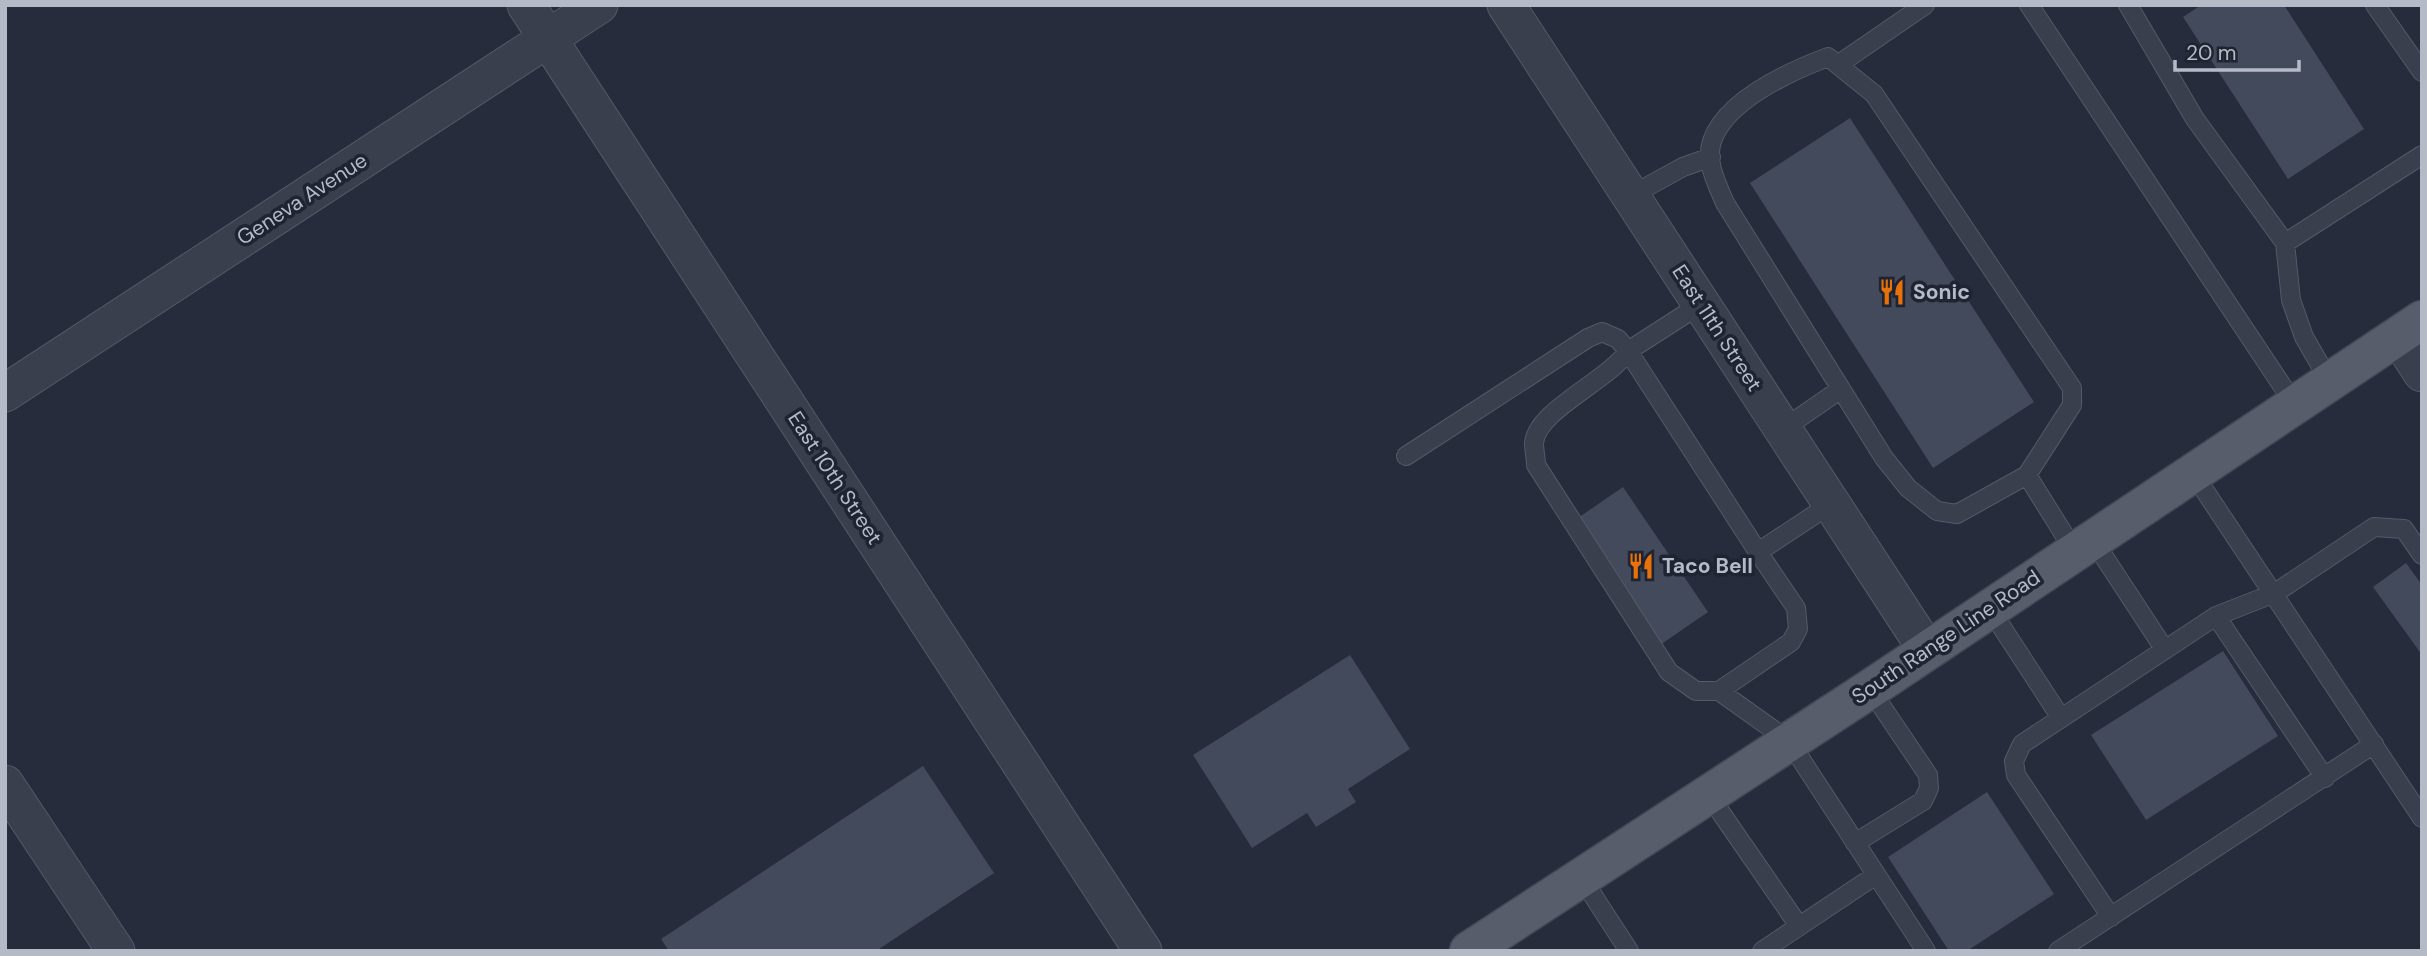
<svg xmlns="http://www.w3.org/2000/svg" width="2427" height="956" font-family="'DM Sans',sans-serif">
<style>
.building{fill:#424a5b}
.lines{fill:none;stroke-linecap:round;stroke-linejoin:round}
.lane-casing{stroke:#545a67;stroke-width:20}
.street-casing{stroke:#545a67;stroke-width:39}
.primary-casing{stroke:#424855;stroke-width:41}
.lane{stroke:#393f4c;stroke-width:18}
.street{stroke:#393f4c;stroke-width:37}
.primary{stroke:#585d6c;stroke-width:38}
.labels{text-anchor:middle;stroke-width:7;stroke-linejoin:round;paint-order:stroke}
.street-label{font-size:21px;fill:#b5bac7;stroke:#1e2431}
.poi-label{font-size:21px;font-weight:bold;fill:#b5bac7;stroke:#1e2431;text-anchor:start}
</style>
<rect width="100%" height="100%" fill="#262c3c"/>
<path class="building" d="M2201,5H2284L2364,129L2288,179L2183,17Z
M1850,118L2034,402L1933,468L1750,183Z
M1623,487L1708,612L1660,645L1575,520Z
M2406,563L2422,585V655L2373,587Z
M2223,651L2278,736L2146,820L2091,735Z
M1350,655L1410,749L1348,789L1356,802L1316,827L1307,813L1252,848L1193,755Z
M923,766L994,873L876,951H669L661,939Z
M1987,792L2054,894L1967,951H1949L1888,857Z"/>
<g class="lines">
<g class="lane-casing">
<path id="lane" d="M2029,5L2295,405
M2128,5L2195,119L2285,243L2291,300L2304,337L2330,382
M2375,5L2422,72
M1828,57L1874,94L2072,388V405L2027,475L1957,514L1937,511L1908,488L1884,458L1725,203C1717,184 1705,162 1712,141C1726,100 1791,71 1828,57Z
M1839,64L1925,5
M1630,196L1683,167L1711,157
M2285,243L2422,155
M1701,304L1628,351L1758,552L1831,504
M1783,429L1841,389
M1406,456L1588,338L1602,332L1618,339L1628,351C1608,381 1537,410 1534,443C1534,450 1536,458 1536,465L1669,672L1696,691H1719
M2193,473L2422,818
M2027,475L2075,552
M2093,540L2165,650
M1758,552L1796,608L1798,629L1791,642L1719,691L1789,741L1926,951
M1990,609L2061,718
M2216,616L2325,778
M1708,794L1799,926
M1855,843L1923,801L1929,788L1928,775L1870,689
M1581,877L1629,951
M2111,917L2016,775L2014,761L2022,744L2216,616L2275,593L2374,527L2404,529L2422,555
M1762,951L1876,875
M2058,951L2374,744"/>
</g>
<g class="street-casing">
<path id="street" d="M526,5L1143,951
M1506,5L1927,650
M2398,336L2422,373
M5,393L599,5
M5,784L116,951"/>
</g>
<g class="primary-casing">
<path id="primary" d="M1469,951L1870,689L2422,320"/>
</g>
<use href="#lane" class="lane"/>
<use href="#street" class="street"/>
<use href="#primary" class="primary"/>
</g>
<defs>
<g id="restaurant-bare" transform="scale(2.1)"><path d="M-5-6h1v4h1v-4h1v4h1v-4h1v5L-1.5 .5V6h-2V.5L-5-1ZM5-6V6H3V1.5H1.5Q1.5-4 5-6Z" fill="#e8710a" stroke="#1e2431" stroke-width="2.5" paint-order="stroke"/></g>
</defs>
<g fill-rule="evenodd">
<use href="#restaurant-bare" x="1892" y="292"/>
<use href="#restaurant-bare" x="1641" y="566"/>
</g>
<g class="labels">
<g class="street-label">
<text transform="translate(302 199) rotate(-33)" y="7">Geneva Avenue</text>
<text transform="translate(1717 328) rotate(57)" y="7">East 11th Street</text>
<text transform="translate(835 478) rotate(57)" y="7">East 10th Street</text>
<text transform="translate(1946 637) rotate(-34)" y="7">South Range Line Road</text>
</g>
<g class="poi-label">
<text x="1913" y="299">Sonic</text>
<text x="1662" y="573">Taco Bell</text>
</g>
</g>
<rect width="2427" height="956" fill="none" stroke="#b5bac7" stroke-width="14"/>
<path d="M2175 60v10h124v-10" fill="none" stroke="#b5bac7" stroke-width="3.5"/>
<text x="2186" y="60" font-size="21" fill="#b5bac7" stroke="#1e2431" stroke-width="5" paint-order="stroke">20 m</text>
</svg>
